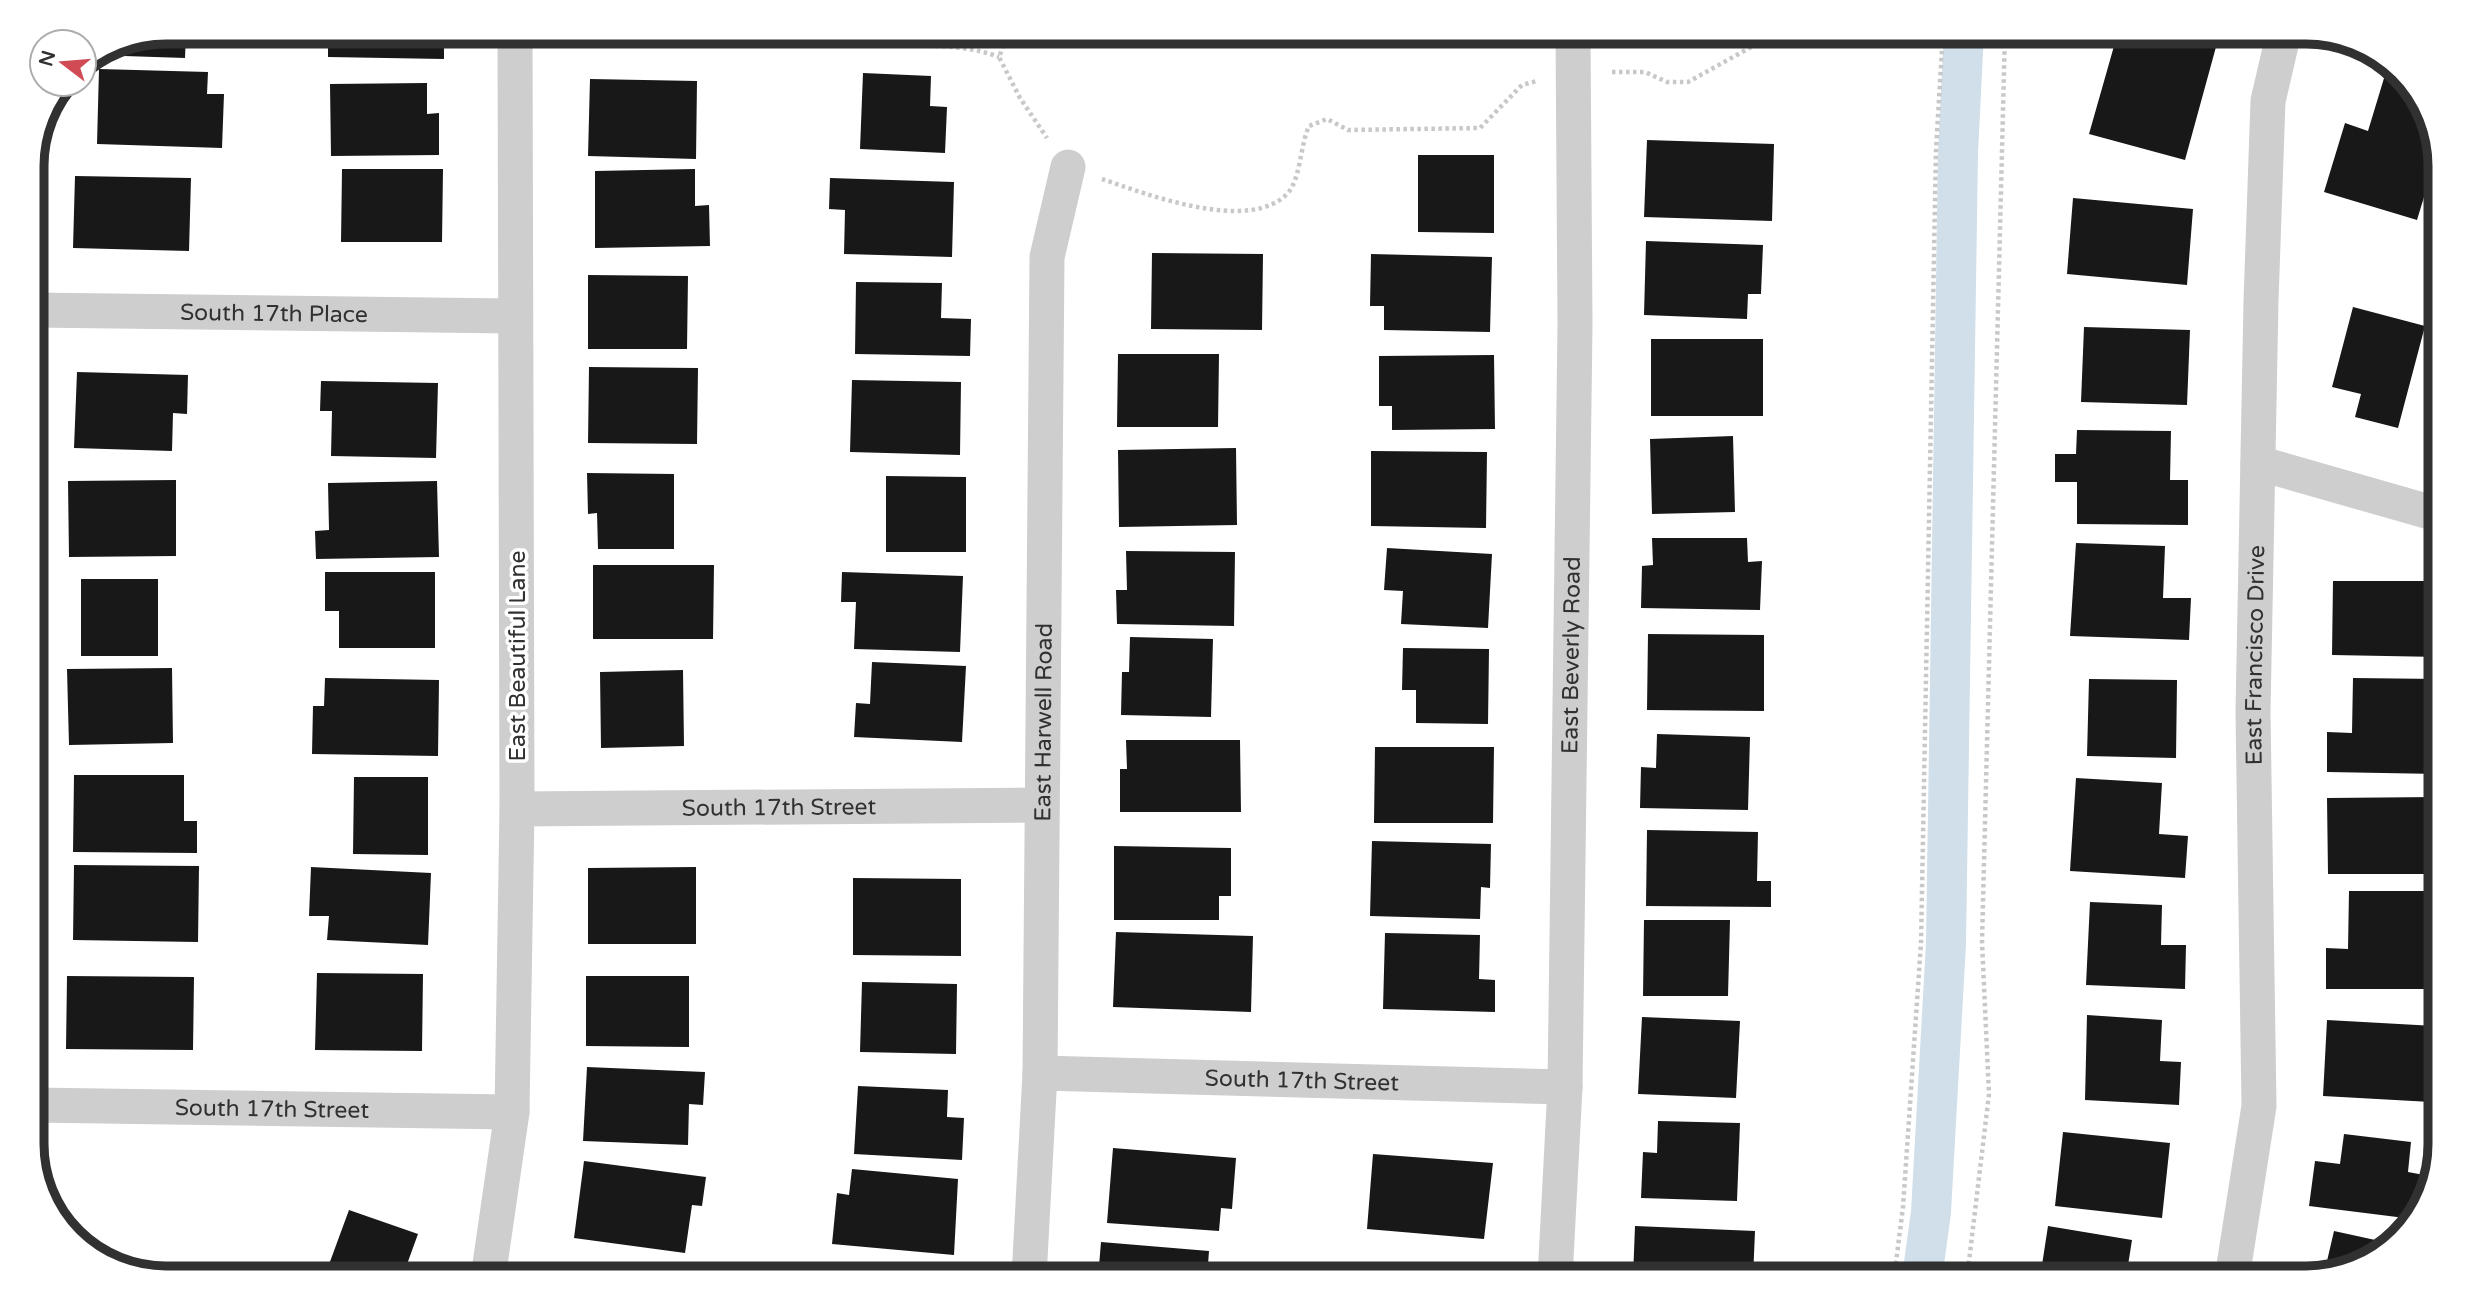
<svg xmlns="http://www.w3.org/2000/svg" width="2472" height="1310" viewBox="0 0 2472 1310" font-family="'Varela Round',sans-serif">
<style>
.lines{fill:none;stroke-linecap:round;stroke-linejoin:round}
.canal{stroke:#d0dfe9;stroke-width:40}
.building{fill:#181818}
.path{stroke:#c8c8c8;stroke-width:4.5;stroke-dasharray:3.5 3.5;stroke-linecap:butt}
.street{stroke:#cecece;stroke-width:35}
.labels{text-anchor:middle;stroke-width:7;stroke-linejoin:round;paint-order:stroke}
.street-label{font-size:23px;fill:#313131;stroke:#fff}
.rim{fill:none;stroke:#313131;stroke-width:9}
</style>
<rect width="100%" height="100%" fill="#fff"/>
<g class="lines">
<!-- canal -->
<path class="canal" d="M1922,1278L1931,1212L1946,943L1958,152L1964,32"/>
</g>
<!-- building -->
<path class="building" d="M166,32H186L185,58L94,55L115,42Z
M328,32H444V59L328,57Z
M2118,32H2165V34L2173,37L2174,32H2203L2219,36L2185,160L2089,134Z
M2388,65L2418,92L2417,96L2420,97L2438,151L2417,220L2324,192L2345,123L2368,131Z
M99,69L208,72L207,94H224L222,148L97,144Z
M863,73L931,76L930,106L947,107L945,153L860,149Z
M590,79L697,81L696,159L588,156Z
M427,83V114L439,113V155L331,156L330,84Z
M1647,140L1774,144L1772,221L1644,217Z
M1418,155H1494V233L1418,232Z
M342,169H443L442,242H341Z
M695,169V206L709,205L710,246L595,248V171Z
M75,176L191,178L189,251L73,248Z
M830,178L954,182L952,257L844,254L845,210L829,209Z
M2073,198L2193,209L2187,285L2067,274Z
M1646,241L1763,245L1761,294H1748L1747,319L1644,315Z
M1152,253L1263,254L1262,330L1151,329Z
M1371,254L1492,257L1490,332L1384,330V306H1370Z
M588,275L688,276L687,349H588Z
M856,282L942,283L941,318L971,319L970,356L855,354Z
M2353,307L2425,326L2398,428L2355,417L2361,394L2332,387Z
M2084,327L2190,330L2187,405L2081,402Z
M1651,339H1763V416H1651Z
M1118,354H1219L1218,427H1117Z
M1494,355L1495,429L1392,430V406H1379V356Z
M589,367L698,368L697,444L588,443Z
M77,372L188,375L187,414L173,413L172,451L74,448Z
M852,380L961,382L960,455L850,452Z
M2440,380V415L2430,411Z
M321,381L438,383L436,458L331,456L332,411H320Z
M2077,430L2171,431L2170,480H2188V525L2077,524V482H2055V454H2076Z
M1733,436L1735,512L1652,514L1650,439Z
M1236,448L1237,525L1119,527L1118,450Z
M1371,451L1487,452L1486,528L1371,526Z
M587,473L674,474V549H598L597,513L588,514Z
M886,476L966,477V552H886Z
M176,480V556L69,557L68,481Z
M437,481L439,557L316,559L315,531L329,530L328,483Z
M1652,538H1747L1748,562L1762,561L1760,610L1641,608L1642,566L1653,565Z
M2076,543L2165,546L2163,598H2191L2189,640L2070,636Z
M1387,548L1492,554L1488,628L1401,624L1403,591L1384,590Z
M1126,551L1235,552L1234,626L1117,624L1116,590H1127Z
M593,565H714L713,639H593Z
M325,572H435V648H339V611H325Z
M842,572L963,576L960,652L854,649L856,602H841Z
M81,579H158V656H81Z
M2333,581H2440V657L2332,655Z
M1648,634L1764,635V711L1647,710Z
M1130,637L1213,639L1211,717L1121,715L1122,672H1129Z
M1403,648L1489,649L1488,724L1416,723V690H1402Z
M872,662L966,666L962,742L854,737L856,703L870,704Z
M172,668L173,743L69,745L67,669Z
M683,670L684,746L601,748L600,672Z
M325,678L439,680L438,756L312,754L313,706H324Z
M2353,678L2440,679L2439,774L2327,772V732L2352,733Z
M2089,679L2177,680L2176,758L2087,756Z
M1657,734L1750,737L1748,810L1640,808L1641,767L1656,768Z
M1126,740H1240L1241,812H1120V769H1127Z
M1375,747H1494L1493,823H1374Z
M74,775H184V821H197V853L73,852Z
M354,777H428V855L353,854Z
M2076,778L2162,783L2159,834L2188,836L2185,878L2070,871Z
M2437,797L2436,874H2328L2327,798Z
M1647,830L1758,832L1757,881H1771V907L1646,906Z
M1372,841L1491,844L1490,888L1481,887L1480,919L1370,916Z
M1114,846L1231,848V896H1219V920H1114Z
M74,865L199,866L198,942L73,940Z
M311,867L431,873L428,945L327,940L329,916H309Z
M696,867V944H588V868Z
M853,878L961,879V956L853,955Z
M2349,891H2438L2437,989H2326V948L2348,949Z
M2090,902L2162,905L2161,945H2186L2185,989L2086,985Z
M1644,920H1730L1728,996H1643Z
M1116,932L1253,936L1251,1012L1113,1007Z
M1385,933L1480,935L1479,979L1495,980V1012L1383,1009Z
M317,973L423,974L422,1051L315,1050Z
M67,976L194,977L193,1050L66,1049Z
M586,976H689V1047L586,1046Z
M862,982L957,984L956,1054L860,1052Z
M2087,1015L2162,1020L2160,1061L2181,1062L2179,1105L2085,1100Z
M1642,1017L1740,1021L1736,1098L1638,1094Z
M2327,1020L2435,1026L2431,1102L2323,1096Z
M587,1067L705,1072L703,1105L689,1104L688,1145L583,1141Z
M858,1086L948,1090L947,1117L964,1118L962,1160L854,1154Z
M1658,1121L1740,1123L1737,1201L1641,1198L1643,1152L1657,1153Z
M2063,1132L2170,1143L2162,1218L2055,1206Z
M2344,1134L2411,1142L2408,1172L2424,1175L2419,1211L2413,1219L2309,1206L2315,1161L2340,1164Z
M1113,1148L1236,1158L1232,1209L1221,1208L1219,1231L1107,1223Z
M1373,1154L1493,1163L1484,1239L1367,1229Z
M584,1161L706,1177L702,1206L692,1205L685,1253L574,1238Z
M852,1169L958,1179L954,1255L832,1244L837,1193L849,1195Z
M349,1210L418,1234L402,1278H324Z
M1635,1226L1755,1231L1753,1278H1633Z
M2048,1226L2132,1240L2126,1278H2040Z
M2334,1231L2389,1243L2374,1260L2324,1274Z
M1101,1242L1209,1251L1207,1278H1098Z
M567,1265L610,1278H563Z
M1399,1267L1474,1275L1473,1278H1398Z
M836,1271L873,1277V1278H834Z"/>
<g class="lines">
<!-- path -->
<path class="path" d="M860,32C870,35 880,40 891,42C927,48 963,43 999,57
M1009,32L999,57L1020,98L1047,138
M1612,72H1645L1667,82H1688L1771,36L1795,32
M1102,179C1146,194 1250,234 1288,193C1301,177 1300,146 1309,126L1327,119L1348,130L1480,128L1522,85L1537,81
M1894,1278L1903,1207L1921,943L1936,150L1943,32
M1967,1278L1989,1094L1982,942L2005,32"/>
<!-- street -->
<g class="street">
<path id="s1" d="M32,310L515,316"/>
<path d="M2258,463L2440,515"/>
<path id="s2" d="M517,809L1041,805"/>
<path id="s3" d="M1040,1073L1565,1087"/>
<path id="s4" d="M32,1105L512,1112"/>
<path d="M488,1278L512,1112L517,809L515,32"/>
<path id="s5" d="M1029,1278L1040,1073L1047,257L1068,167"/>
<path id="s6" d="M1555,1278L1565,1087L1575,325L1573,32"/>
<path id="s7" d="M2232,1278L2259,1106L2253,712L2261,301L2268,101L2284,32"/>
</g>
</g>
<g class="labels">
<!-- street labels -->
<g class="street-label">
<text dy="8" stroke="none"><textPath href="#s1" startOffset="242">South 17th Place</textPath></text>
<text dy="8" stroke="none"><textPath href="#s6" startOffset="623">East Beverly Road</textPath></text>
<text dy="8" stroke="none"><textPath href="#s7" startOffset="625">East Francisco Drive</textPath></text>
<text transform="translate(517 656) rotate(-90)" y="8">East Beautiful Lane</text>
<text dy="8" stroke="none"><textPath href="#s5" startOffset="556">East Harwell Road</textPath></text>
<text dy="8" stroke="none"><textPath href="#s2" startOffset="262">South 17th Street</textPath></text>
<text dy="8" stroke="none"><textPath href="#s3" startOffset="262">South 17th Street</textPath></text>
<text dy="8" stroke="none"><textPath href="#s4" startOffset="240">South 17th Street</textPath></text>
</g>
</g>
<!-- crop -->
<path d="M0 0H2472V1310H0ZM166 44H2306A122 122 0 0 1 2428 166V1144A122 122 0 0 1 2306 1266H166A122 122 0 0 1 44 1144V166A122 122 0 0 1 166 44Z" fill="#fff" fill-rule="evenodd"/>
<path class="rim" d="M166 44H2306A122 122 0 0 1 2428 166V1144A122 122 0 0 1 2306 1266H166A122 122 0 0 1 44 1144V166A122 122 0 0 1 166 44Z"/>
<!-- north arrow -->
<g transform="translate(63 63) rotate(286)"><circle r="33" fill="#ffffff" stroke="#adadad" stroke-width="2"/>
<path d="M0-5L12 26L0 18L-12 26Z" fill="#d14b54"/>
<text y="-10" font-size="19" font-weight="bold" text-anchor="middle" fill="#313131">N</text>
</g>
</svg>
